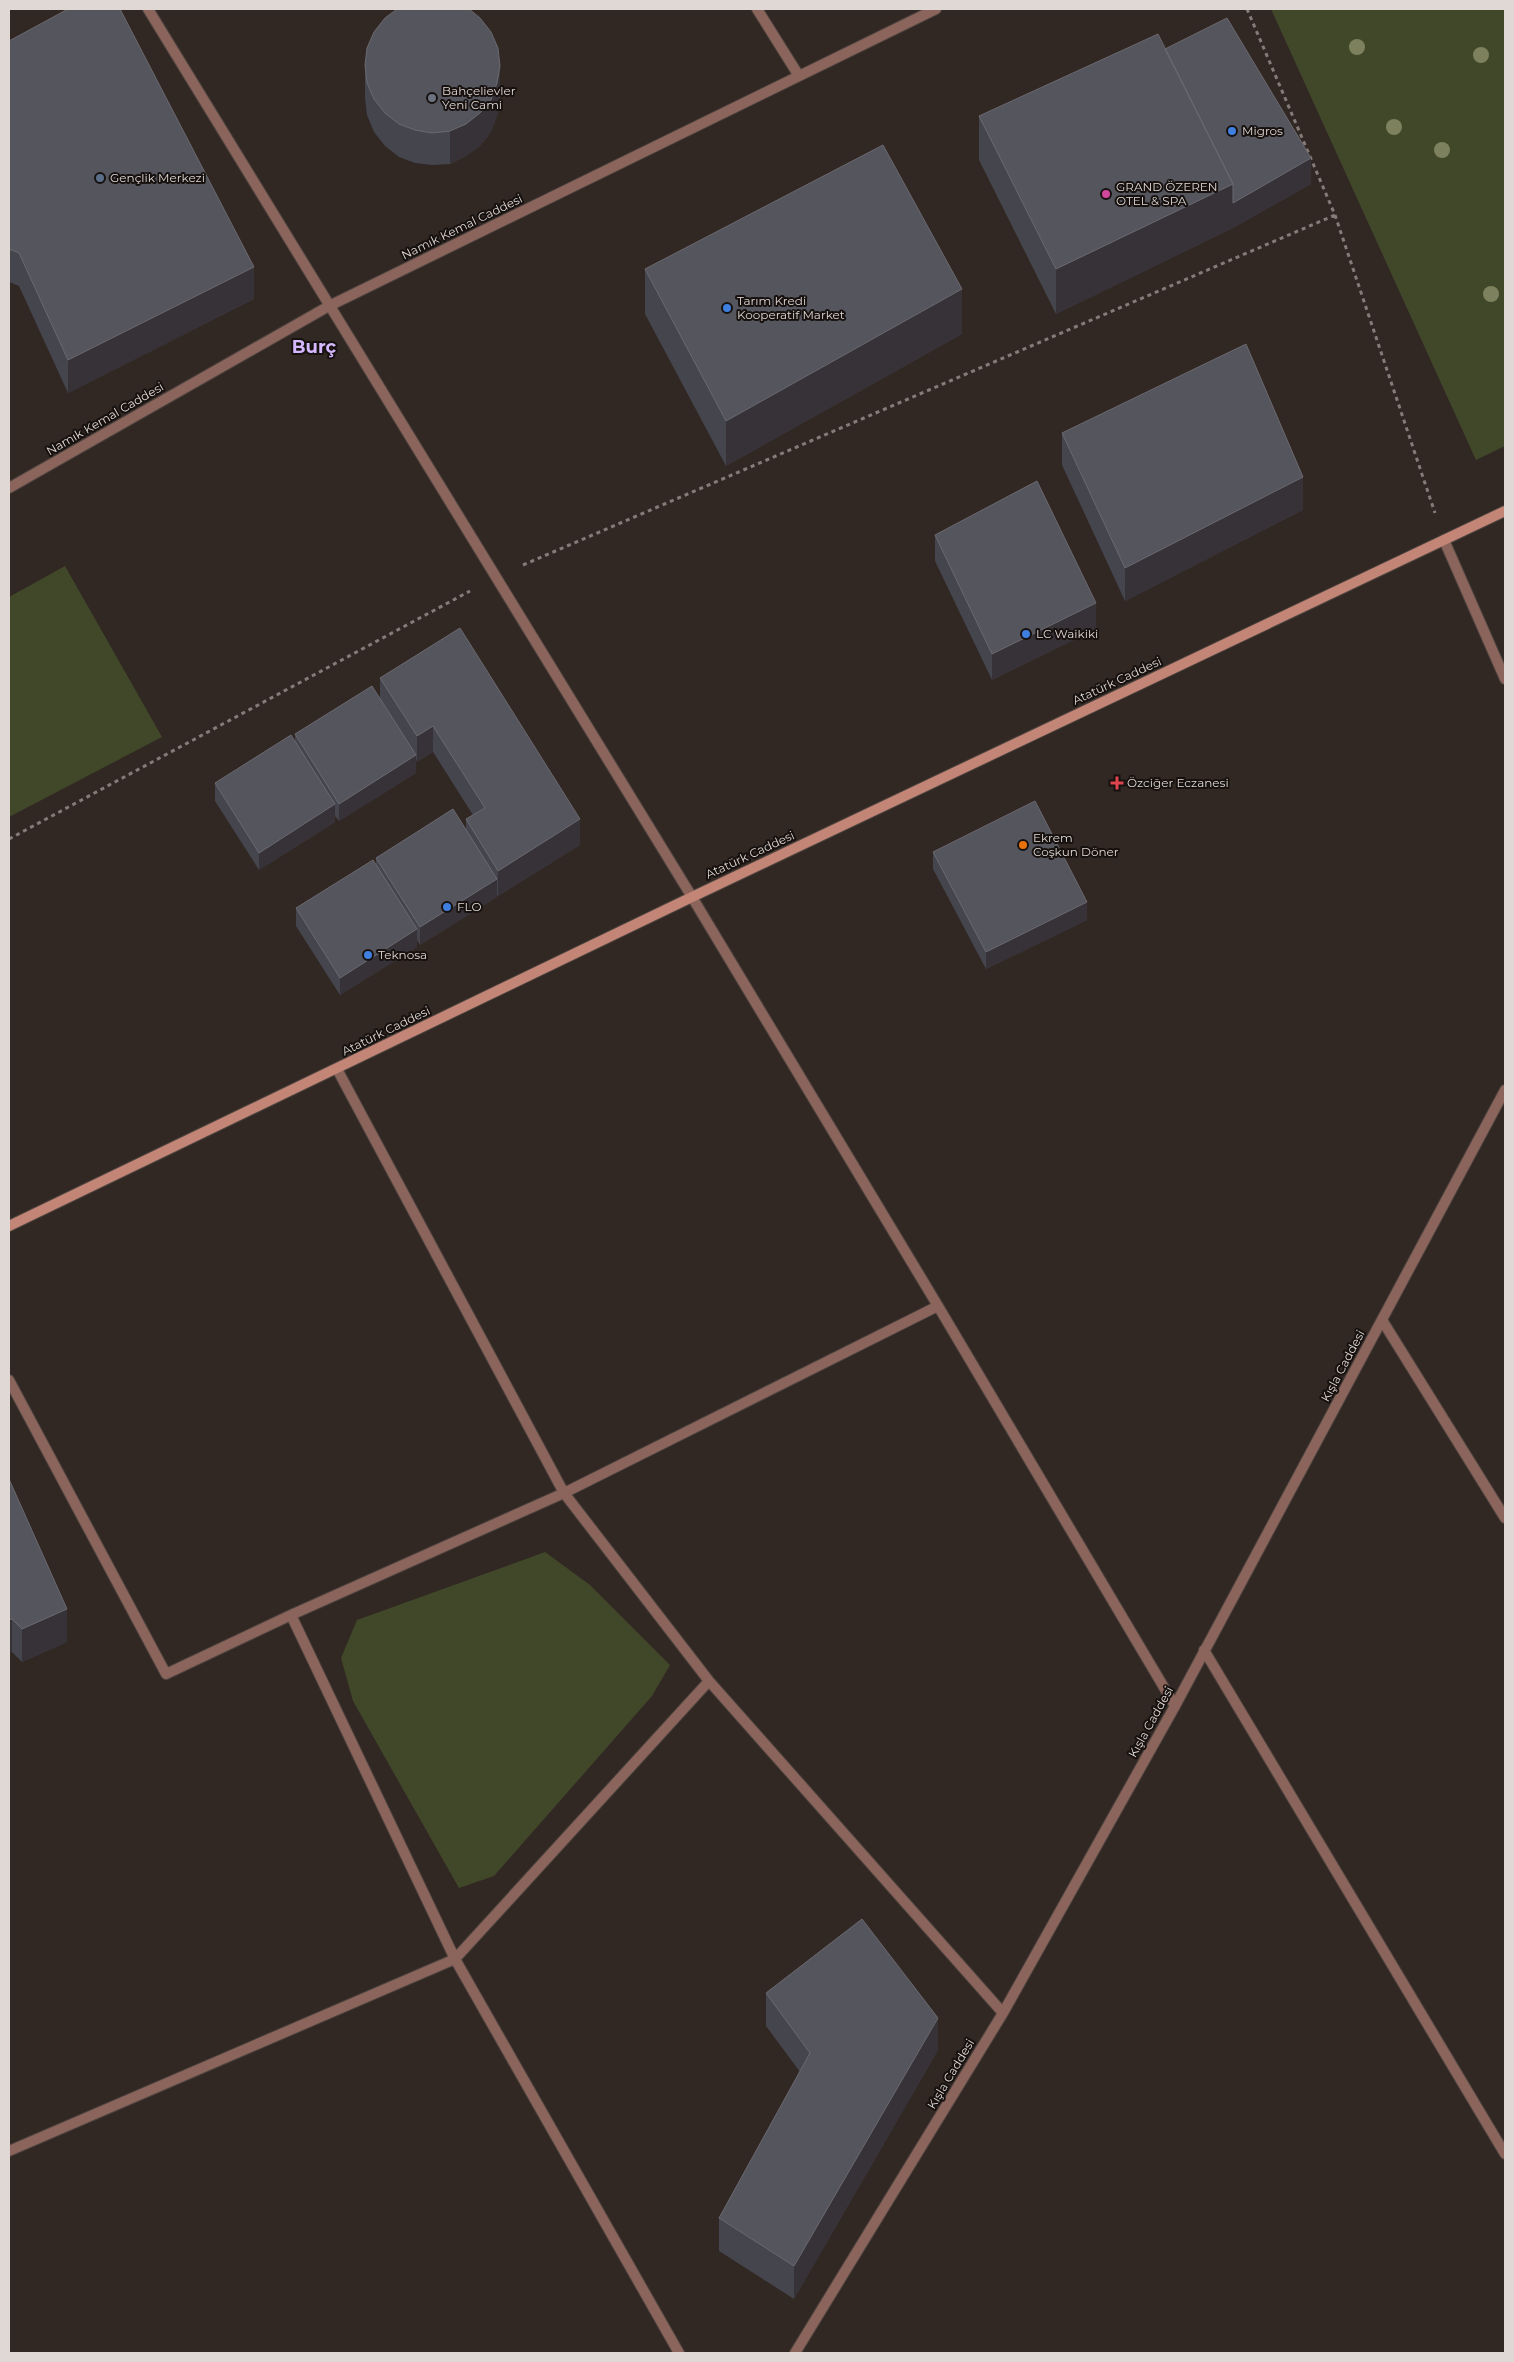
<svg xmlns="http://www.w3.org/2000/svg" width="1514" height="2362" viewBox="0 0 1514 2362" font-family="Montserrat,sans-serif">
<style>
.green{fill:#414829}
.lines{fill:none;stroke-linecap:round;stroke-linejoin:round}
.street-casing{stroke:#4d433f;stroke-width:12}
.secondary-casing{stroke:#4d433f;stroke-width:12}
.path{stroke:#857c79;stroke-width:3;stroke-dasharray:4 4;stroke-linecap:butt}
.street{stroke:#8b655b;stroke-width:10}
.secondary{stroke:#c38676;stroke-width:10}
.tree{fill:#7d815d}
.wall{fill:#45454e}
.shaded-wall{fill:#363237}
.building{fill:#55555d;stroke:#6b6970}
.worship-dot{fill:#6b7280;stroke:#16110f;stroke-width:2}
.shop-dot{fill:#3f7fe0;stroke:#16110f;stroke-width:2}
.service-dot{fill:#5c6f8a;stroke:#16110f;stroke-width:2}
.hotel-dot{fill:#d1479c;stroke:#16110f;stroke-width:2}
.health-dot{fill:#e0444e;stroke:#16110f;stroke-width:2}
.food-dot{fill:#e8710a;stroke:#16110f;stroke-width:2}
.labels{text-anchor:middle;stroke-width:4;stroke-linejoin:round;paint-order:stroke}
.poi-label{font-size:12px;fill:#dfd8d5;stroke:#16110f;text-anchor:start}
.street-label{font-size:12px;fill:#dfd8d5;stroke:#16110f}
.district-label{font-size:18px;font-weight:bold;fill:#d4b7fc;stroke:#16110f}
</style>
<rect width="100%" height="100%" fill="#312723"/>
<!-- green -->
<path class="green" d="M1271,9H1505V446L1476,460Z
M65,566L162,737L9,817V597Z
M545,1552L590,1585L670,1665L652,1696L494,1876L459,1888L353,1701L341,1658L357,1620Z"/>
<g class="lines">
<defs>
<path id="street" d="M148,9L692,897L938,1306L1175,1706
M757,9L799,76
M9,488L329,306L936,9
M1444,540L1505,679
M337,1069L564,1493L709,1681L1003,2013
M1382,1320L1505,1518
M9,1380L166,1674L291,1615L564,1493L938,1306
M291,1615L455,1959L679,2353
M1204,1650L1505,2154
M9,2151L455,1959L709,1681
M795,2353L1003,2013L1175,1706L1505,1090"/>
<path id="secondary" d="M9,1226L692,897L1505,511"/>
</defs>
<!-- street casing -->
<use href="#street" class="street-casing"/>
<!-- secondary casing -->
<use href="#secondary" class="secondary-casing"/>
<!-- path -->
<path class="path" d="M1247,9L1335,215L1435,513
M523,565L1335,215
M9,839L470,591"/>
<!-- street -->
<use href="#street" class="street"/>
<!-- secondary -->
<use href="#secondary" class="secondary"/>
</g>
<!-- trees -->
<g class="tree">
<circle cx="1357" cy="47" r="8"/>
<circle cx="1481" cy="55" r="8"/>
<circle cx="1394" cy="127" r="8"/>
<circle cx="1442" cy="150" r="8"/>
<circle cx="1491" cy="294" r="8"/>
</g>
<!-- wall -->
<path class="wall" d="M9,41L254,299L68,393L19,286L9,282Z
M365,65L500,98L497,116L491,132L480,146L466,156L450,164L432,165L415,163L399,157L385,146L374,132L367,115L365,98Z
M979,116L1311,184L1233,228L1056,314L979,160Z
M645,269L962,334L726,466L645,314Z
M1062,433L1303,510L1125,601L1062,465Z
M935,535L1096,629L992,680L935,561Z
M380,678L580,845L498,896L497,895V897L420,945L417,940V947L340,995L296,926V908L376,864V858L466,830V819L473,815L433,752L417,762L416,759V773L339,821L335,816V822L259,870L215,801V783L295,740V734L380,700Z
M933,852L1087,920L986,969L933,869Z
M9,1479L67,1642L22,1662L12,1652L9,1653Z
M766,1993L938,2050L794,2299L719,2251V2218L800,2072L766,2026Z"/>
<!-- shaded-wall -->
<path class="shaded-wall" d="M500,66V98L497,116L491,132L480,146L466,156L450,164V131Z
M1311,158V184L1233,228L1056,314V269L1233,184Z
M254,267V299L68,393V360Z
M962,289V334L726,466V421Z
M1303,477V510L1125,601V568Z
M1096,603V629L992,680V654Z
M433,726V752L417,762V736Z
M416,755V773L339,821V804Z
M335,804V822L259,870V853Z
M580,819V845L498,896V871Z
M497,879V897L420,945V927Z
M1087,902V920L986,969V952Z
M417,929V947L340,995V978Z
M67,1609V1642L22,1662V1629Z
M12,1619V1652L9,1653V1620Z
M938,2018V2050L794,2299V2266Z"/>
<!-- building -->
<path class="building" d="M68,9H120L254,267L68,360L19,253L9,249V41Z
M397,9H469L480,18L491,32L498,48L500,66L497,83L491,100L480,113L466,124L450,131L432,133L415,130L399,124L385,113L374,99L367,83L365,65L367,48L374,32L385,18Z
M1227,18L1311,158L1233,203V184L1165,49Z
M1158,34L1233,184L1056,269L979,116Z
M883,145L962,289L726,421L645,269Z
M1246,344L1303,477L1125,568L1062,433Z
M1037,481L1096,603L992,654L935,535Z
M460,628L580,819L498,871L466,819L485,808L433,726L417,736L380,678Z
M372,686L416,755L339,804L295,734Z
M291,735L335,804L259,853L215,783Z
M1035,801L1087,902L986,952L933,852Z
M453,809L497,879L420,927L376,858Z
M373,860L417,929L340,978L296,908Z
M9,1479L67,1609L22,1629L12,1619L9,1620Z
M862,1919L938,2018L794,2266L719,2218L810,2053L766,1993Z"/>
<!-- markers -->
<circle class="worship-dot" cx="432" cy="98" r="5"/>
<g class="shop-dot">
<circle cx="1232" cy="131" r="5"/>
<circle cx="727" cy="308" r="5"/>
<circle cx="1026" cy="634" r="5"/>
<circle cx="447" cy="907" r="5"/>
<circle cx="368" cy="955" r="5"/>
</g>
<circle class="service-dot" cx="100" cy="178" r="5"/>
<circle class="hotel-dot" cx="1106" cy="194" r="5"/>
<path class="health-dot" d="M1114.5 775.5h5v5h5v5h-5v5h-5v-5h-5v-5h5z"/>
<circle class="food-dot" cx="1023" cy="845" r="5"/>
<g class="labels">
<!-- poi labels -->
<g class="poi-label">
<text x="442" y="95">Bahçelievler<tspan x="442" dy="14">Yeni Cami</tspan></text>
<text x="1242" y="135">Migros</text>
<text x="110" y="182">Gençlik Merkezi</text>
<text x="1116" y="191">GRAND ÖZEREN<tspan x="1116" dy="14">OTEL &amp; SPA</tspan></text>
<text x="737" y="305">Tarım Kredi<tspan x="737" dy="14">Kooperatif Market</tspan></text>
<text x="1036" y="638">LC Waikiki</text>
<text x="1127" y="787">Özciğer Eczanesi</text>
<text x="1033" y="842">Ekrem<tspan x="1033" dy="14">Coşkun Döner</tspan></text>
<text x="457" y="911">FLO</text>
<text x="378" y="959">Teknosa</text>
</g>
<!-- street labels -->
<g class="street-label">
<text transform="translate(462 227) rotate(-26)" y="4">Namık Kemal Caddesi</text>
<text transform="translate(105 419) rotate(-30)" y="4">Namık Kemal Caddesi</text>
<text transform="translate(1117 681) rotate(-25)" y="4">Atatürk Caddesi</text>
<text transform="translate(750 855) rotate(-25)" y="4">Atatürk Caddesi</text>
<text transform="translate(386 1031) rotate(-26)" y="4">Atatürk Caddesi</text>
<text transform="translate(1343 1366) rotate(-62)" y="4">Kışla Caddesi</text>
<text transform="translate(1151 1722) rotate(-61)" y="4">Kışla Caddesi</text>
<text transform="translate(951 2074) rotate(-59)" y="4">Kışla Caddesi</text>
</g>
<!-- district labels -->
<g class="district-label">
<text x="314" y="353">Burç</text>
</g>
</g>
<!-- border -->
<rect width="1514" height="2362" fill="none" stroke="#dfd8d5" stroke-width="20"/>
</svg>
